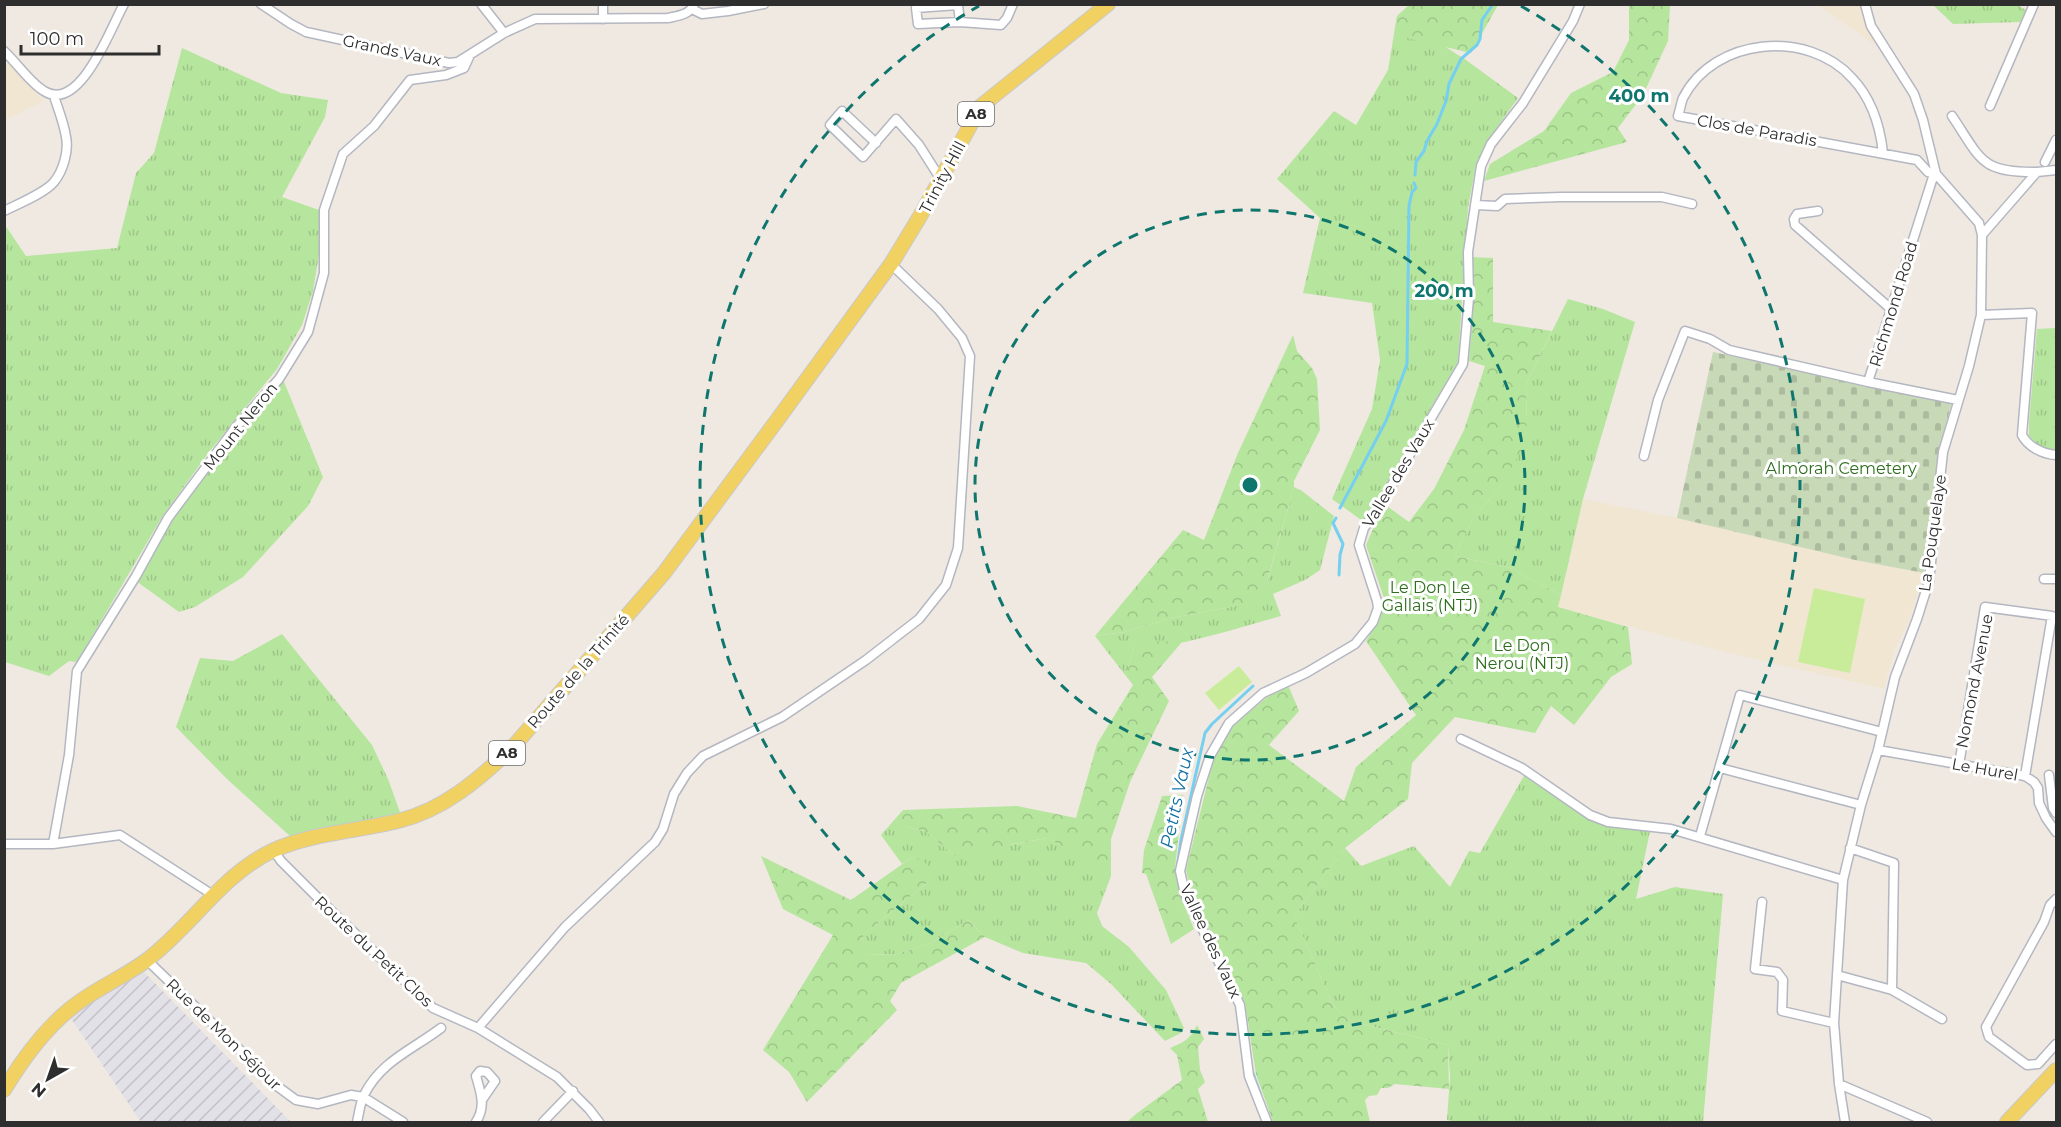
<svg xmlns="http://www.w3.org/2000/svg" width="2061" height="1127" viewBox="0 0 2061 1127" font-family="Montserrat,sans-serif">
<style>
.industrial{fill:url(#industrial-furrows)}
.education{fill:#f0e6d1}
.grass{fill:url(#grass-tufts)}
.forest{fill:url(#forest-crowns)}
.cemetery{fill:url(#cemetery-stones)}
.pitch{fill:#c9ec9a}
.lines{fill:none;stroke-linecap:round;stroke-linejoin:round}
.stream{stroke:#75cff0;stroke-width:3}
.street-casing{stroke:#b4b7c1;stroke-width:11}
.primary-casing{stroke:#c9c9c9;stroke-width:16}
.street{stroke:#fff;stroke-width:8}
.primary{stroke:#f2d163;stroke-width:14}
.ring{fill:none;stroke:#0f766e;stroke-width:3;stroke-dasharray:10 8}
.labels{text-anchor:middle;stroke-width:6;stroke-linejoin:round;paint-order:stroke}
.shield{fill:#fff;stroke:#6d6d6d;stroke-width:1.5}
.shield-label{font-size:15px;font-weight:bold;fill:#2e2e2e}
.street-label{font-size:16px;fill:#2e2e2e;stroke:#fff}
.park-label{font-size:16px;fill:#2c6e1b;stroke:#fff}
.water-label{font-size:18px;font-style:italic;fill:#0d6fa3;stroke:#fff}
.centre{fill:#0f766e;stroke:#fff;stroke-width:3}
.ring-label{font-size:18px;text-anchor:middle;font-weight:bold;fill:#0f766e;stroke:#fff;stroke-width:6;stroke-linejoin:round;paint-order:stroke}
</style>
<defs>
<pattern id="industrial-furrows" width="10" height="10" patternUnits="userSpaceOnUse" patternTransform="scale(1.5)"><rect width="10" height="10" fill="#e3e1e8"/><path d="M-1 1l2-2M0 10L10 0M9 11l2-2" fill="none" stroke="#c3c1c7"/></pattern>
<pattern id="grass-tufts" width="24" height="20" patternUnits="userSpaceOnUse" patternTransform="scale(1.5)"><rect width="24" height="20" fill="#b6e59e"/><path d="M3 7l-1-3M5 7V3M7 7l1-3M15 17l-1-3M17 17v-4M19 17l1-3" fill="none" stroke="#9dc588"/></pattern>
<pattern id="forest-crowns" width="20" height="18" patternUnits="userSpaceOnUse" patternTransform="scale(1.5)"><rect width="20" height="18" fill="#b6e59e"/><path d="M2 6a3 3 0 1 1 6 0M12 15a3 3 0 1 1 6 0" fill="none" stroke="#9dc588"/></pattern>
<pattern id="cemetery-stones" width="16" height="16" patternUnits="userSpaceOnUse" patternTransform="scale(1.5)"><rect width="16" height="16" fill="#c8d9b8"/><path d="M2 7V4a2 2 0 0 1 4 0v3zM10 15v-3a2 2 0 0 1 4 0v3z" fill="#acbb9e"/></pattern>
</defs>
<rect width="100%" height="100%" fill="#efe9e1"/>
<!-- industrial -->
<path class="industrial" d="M141,969L291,1122H141L70,1017Z"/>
<!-- education -->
<path class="education" d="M1817,5H1861L1866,23L1880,48Z
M5,58L44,101L5,120Z
M1583,499L1677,518L1855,560L1924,573L1909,621L1895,649L1885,684V689L1725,652L1557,607Z"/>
<!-- grass -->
<path class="grass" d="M1933,5H2017L2026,10L2020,22L1953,24Z
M1397,16L1466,60L1518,98L1486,143L1475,169L1468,208L1458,362L1364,522L1332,499L1372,409L1380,360L1372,303L1303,293L1320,218L1277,179L1334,111L1356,125L1388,70Z
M182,48L281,93L328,100L325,117L282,197L319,210V254L313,291L302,325L277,369L209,452L162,517L77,662L69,661L49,676L5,662V225L26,256L117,248L136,173L154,153Z
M1568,299L1603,309L1635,322L1583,499L1561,595L1508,567L1455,556L1472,520L1501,486L1527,423L1526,384Z
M2056,328V452C2044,450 2037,444 2029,436V422L2037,329Z
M282,377L323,477L308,506L243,577L195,607L179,612L136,581L169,518L226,444Z
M1294,487L1302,491L1334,516L1320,570L1305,580L1273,594L1281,616C1249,625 1217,635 1185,642C1167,645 1150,638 1134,647L1126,676L1095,636L1124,632L1171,618L1236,606L1267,582Z
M282,634L372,745L388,779L401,815L291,837L228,780L176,727L200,658L233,661Z
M1525,774L1607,826L1650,831L1636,899L1675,887L1723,894L1703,1122H1459L1447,1120L1450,1077L1448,1045L1350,1021L1333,1005L1294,916L1345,848L1361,866L1414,846L1450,887L1469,851L1480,853Z
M903,810L901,821L907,827L925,831L954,855L1047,838L1111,869V876L1097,913L1102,926L1129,947L1166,990L1184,1028L1181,1033L1165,1041L1111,984L1086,963L1023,953L985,937L968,920L933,942L897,954L864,955L863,935L928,882L914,856L902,864L881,835Z"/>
<!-- forest -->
<path class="forest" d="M1410,4H1498V5L1471,53L1394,35L1397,16Z
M1629,5H1670L1668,41L1643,95L1618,128L1627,142L1484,181L1490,164L1544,131L1571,93L1613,72L1629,40Z
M1470,257L1493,258V322L1552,331L1526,384L1527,423L1521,451L1501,486L1472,520L1455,556L1508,567L1561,595L1558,607L1628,627L1632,664L1611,677L1574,725L1551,706L1535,733L1455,717L1412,763L1408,799L1345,848L1294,916L1333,1005L1350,1021L1448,1045L1449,1089L1395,1084L1388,1088H1381L1377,1095L1369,1096L1365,1100L1370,1122H1273L1256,1074L1245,1003L1191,892L1186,870L1213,761L1233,726L1266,698L1288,685L1299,711L1269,745L1344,801L1356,767L1416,715L1366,641L1380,619L1384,598L1366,545L1384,504L1409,522L1434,489L1464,430L1485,366L1469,361L1472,321Z
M1293,335L1297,351L1312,368L1317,379L1320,430L1294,481V487L1267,581L1273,594L1236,606L1171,618L1124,632L1095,636L1183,530L1204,540L1238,453Z
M1144,641L1182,642L1152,677L1169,701L1130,782L1111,839V869L1094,862L1047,838L1013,844L964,858L954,855L925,831L907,827L900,821L903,810L1017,806L1076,818L1097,744L1133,685L1126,676L1134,647Z
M1183,795L1175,868L1180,895L1194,929L1171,944L1146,874L1142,873L1144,850L1162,796Z
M761,856L851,900L914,856L928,865V882L863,935L865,955L897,954L933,942L968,920L985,937L901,983L890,1001L897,1010L807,1102L789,1072L763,1050L833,935L783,909Z
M1197,1025L1204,1039L1198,1047L1200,1070L1205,1082L1198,1089L1208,1122H1127L1136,1114L1182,1080L1177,1055L1170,1048C1185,1042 1190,1039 1197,1025Z"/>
<!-- cemetery -->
<path class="cemetery" d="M1713,352L1950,402L1951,405L1938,454L1924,573L1855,560L1677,518Z"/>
<!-- pitch -->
<path class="pitch" d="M1814,588L1865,599L1850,673L1798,662Z
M1239,666L1252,682L1219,710L1205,693Z"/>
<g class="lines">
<!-- stream -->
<path class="stream" d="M1415,175L1416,162L1424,151L1427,141L1437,124L1446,101L1449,84L1461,59L1477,45L1480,39L1482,20L1493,4
M1340,508L1386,421L1407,364L1409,206L1412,192L1416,188L1414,183
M1336,518L1333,523L1343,544L1340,555L1339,575
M1177,869L1181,840L1205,733L1212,724L1253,686
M1251,1068L1260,1093"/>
<defs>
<path id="street" d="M261,4L291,24L306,32L449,63L458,62L504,33L535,19L668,18C677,16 690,15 694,4
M483,4L482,5L504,33
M692,9L702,14L728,11L764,4
M603,19V4
M960,22L958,5L916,8L918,24L960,22L1001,25L1007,18L1013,4
M4,51C17,63 30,83 44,91C80,114 111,27 124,4
M1990,106L2034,4
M1952,116C1981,159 1980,173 2037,172
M876,143L842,111L830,125L863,157L896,119L919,145L940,178
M1883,153C1880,125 1872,99 1852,78C1808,29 1714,37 1683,98C1681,103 1680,110 1678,116L1917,160L1928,172L1936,174L1933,177L1868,382L1958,400
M2045,162L2056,140
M1475,205L1497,206L1505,199L1561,197H1662L1692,204
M4,211C18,204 45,193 54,182C63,171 69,151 66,137C64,123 58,109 54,96
M1818,211L1797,214L1794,219L1795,225L1891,309
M1982,235L2037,172L2056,170
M1981,315L2032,313L2022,435C2028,447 2043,454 2056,455
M1644,456L1658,400L1685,331L1710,339L1729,350L1868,382
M2044,579H2056
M1461,739L1522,768L1590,815L1608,822L1671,829L1843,880
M1878,750L2025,776L2034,782L2038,788L2039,803L2046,818L2056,832
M1959,765L1985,607L2052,616L2025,776
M1720,768L1861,805
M2049,775L2053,808L2056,813
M1700,836L1740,695L1882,732
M4,844H53L120,835L213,895
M53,844L69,755L77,671L136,576L168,518L236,427L279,379L308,332L324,273V210L343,154L374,126L410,80L446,75L464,68L470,55
M1850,848L1894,863L1892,990
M274,851L281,861L322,902L433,1008L478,1028L557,1077L589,1109L599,1122
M2056,899L2050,905L2044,922L1986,1027L1989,1037L2027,1065L2038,1064L2056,1044
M1762,902L1755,969L1777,972L1783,980L1782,1011L1834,1023
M147,960L277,1086L296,1100L318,1104L351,1095L363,1097L403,1122
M1837,975L1892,990L1942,1019
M478,1028L565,927L655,842L663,829L674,794L687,773L703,756L782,717L866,660L919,619L946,585L958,548L970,356L962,338L938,309L891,264
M1839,1084L1927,1122
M357,1122C359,1114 360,1103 364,1095C381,1061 412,1050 441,1028
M476,1122C486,1107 481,1093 476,1076L480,1071L487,1072L495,1081L482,1100
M543,1122L573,1091
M1267,1122L1249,1076L1240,1005L1185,894L1180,871L1197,796L1210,756L1229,723L1263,693L1306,673L1355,644L1373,622L1378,608L1377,601L1359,545L1364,528L1380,505L1463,364L1469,298L1468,252L1481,166L1491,144L1523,103L1573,21L1580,4
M1845,1122L1839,1084L1834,1023L1843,880L1861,805L1878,750L1895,677L1917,619L1929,581L1943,452L1969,366L1981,315L1982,235L1979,223L1936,174L1923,120L1914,94L1871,26L1865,4"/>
<path id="primary" d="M4,1090C22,1060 43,1031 70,1009C94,989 123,978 147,960C192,926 222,874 274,850C313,833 357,831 398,821C444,810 479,779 512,748L664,573L778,419L891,264L919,218L981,106L1108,4
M2007,1122L2056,1070"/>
</defs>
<!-- street casing -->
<use href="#street" class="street-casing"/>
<!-- primary casing -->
<use href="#primary" class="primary-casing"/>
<!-- street -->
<use href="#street" class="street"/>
<!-- primary -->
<use href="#primary" class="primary"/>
</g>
<!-- distance rings -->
<g class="ring">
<circle cx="1250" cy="485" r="275"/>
<path d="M1521 6A550 550 0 1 1 979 6"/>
</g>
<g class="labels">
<!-- shield labels -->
<g class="shield">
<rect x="958" y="102" width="36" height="24" rx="4.5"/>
<rect x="489" y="741" width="36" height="24" rx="4.5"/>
</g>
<g class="shield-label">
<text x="976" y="119">A8</text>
<text x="507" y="758">A8</text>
</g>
<!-- street labels -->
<g class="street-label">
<text transform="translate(392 50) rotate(12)" y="6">Grands Vaux</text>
<text transform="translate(1757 130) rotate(10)" y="6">Clos de Paradis</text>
<text transform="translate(942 177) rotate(-62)" y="6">Trinity Hill</text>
<text transform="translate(1893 304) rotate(-73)" y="6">Richmond Road</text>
<text transform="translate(240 426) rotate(-51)" y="6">Mount Neron</text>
<text transform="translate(1398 473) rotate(-59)" y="6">Vallee des Vaux</text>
<text transform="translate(1932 533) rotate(-82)" y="6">La Pouquelaye</text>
<text transform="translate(578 671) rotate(-49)" y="6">Route de la Trinité</text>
<text transform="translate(1974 681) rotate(-79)" y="6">Nomond Avenue</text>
<text transform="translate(1985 769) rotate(10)" y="6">Le Hurel</text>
<text transform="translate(1211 941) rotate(65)" y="6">Vallee des Vaux</text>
<text transform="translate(374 951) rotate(43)" y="6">Route du Petit Clos</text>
<text transform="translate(224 1034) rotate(44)" y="6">Rue de Mon Séjour</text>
</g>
<!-- park labels -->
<g class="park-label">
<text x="1841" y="474">Almorah Cemetery</text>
<text x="1430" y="593">Le Don Le<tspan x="1430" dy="18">Gallais (NTJ)</tspan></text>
<text x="1522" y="651">Le Don<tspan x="1522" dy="18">Nerou (NTJ)</tspan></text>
</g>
<!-- water labels -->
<g class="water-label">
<text transform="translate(1177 798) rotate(-78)" y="6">Petits Vaux</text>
</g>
</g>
<circle cx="1250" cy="485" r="9" class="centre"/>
<g class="ring-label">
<text x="1639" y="102">400 m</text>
<text x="1444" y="297">200 m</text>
</g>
<!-- border -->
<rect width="2061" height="1127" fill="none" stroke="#2e2e2e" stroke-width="12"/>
<!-- north arrow -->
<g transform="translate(48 1079) rotate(220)" stroke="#ffffff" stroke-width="4.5" paint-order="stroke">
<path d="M0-4.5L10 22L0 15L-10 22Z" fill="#2e2e2e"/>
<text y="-9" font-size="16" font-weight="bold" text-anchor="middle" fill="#2e2e2e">N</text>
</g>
<!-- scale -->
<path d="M21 45v9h138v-9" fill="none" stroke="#2e2e2e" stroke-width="3"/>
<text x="30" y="45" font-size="18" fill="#2e2e2e" stroke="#ffffff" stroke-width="4.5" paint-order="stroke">100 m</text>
</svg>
